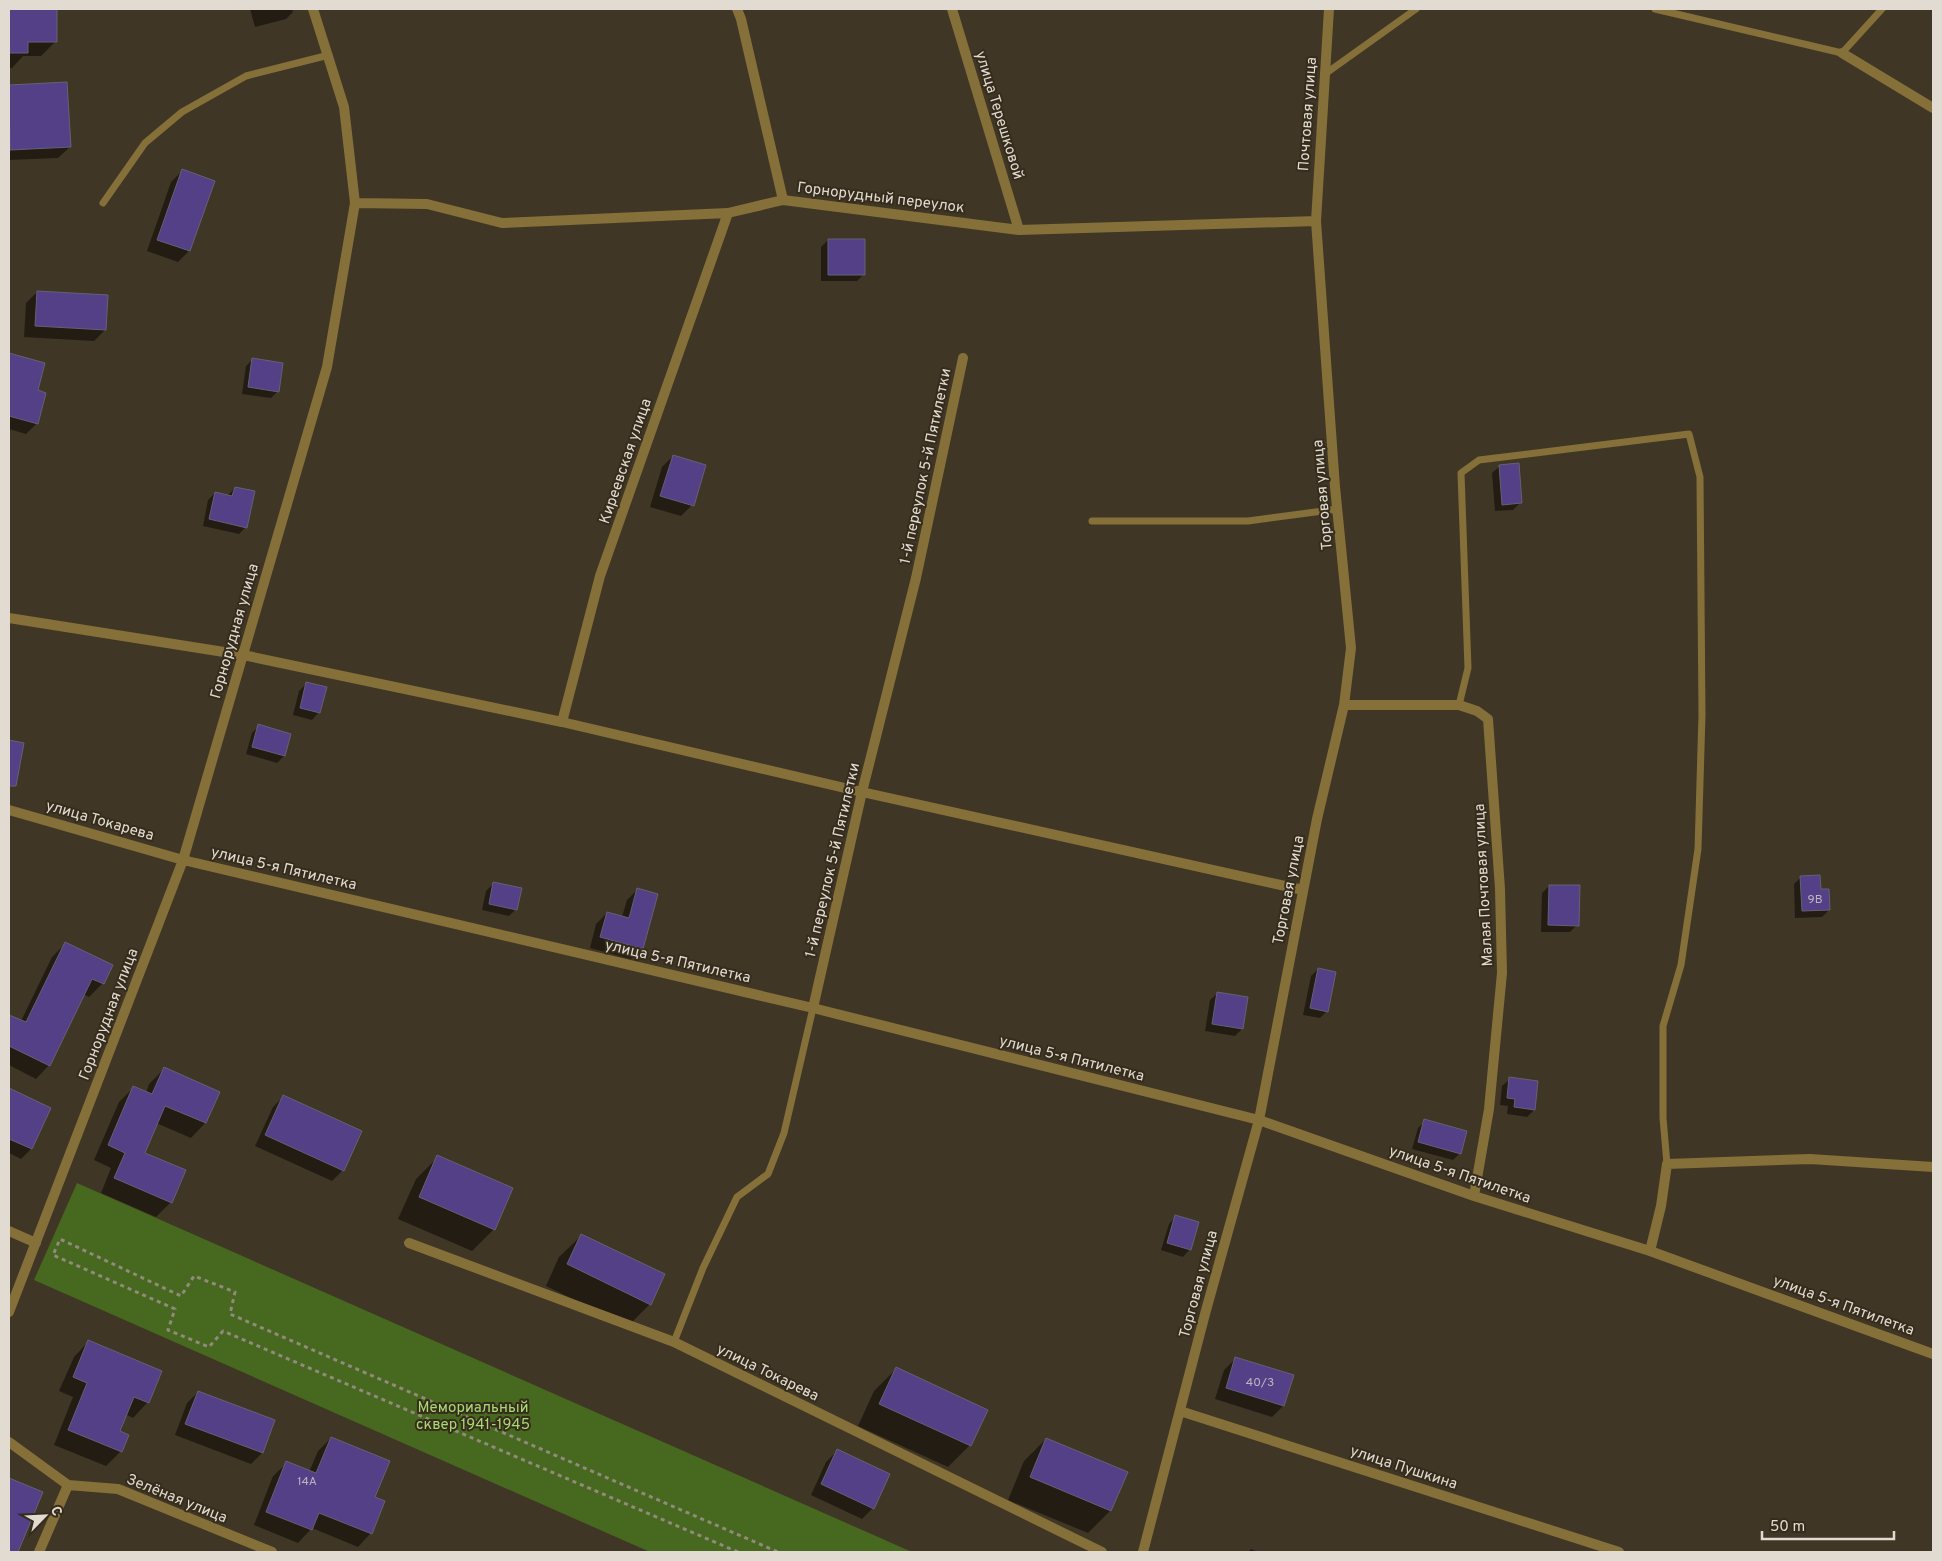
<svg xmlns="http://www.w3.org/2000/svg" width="1942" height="1561" viewBox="0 0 1942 1561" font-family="Overpass,sans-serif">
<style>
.green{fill:#47681f}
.shadow{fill:#0007}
.building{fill:#534087;stroke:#646174}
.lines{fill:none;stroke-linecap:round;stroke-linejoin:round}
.path{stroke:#928a7c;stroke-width:3;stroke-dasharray:4 4;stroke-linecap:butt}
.lane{stroke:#857039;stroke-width:7}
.street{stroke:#857039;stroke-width:10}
.labels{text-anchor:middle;stroke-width:4;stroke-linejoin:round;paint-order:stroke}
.number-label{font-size:12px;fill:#beb4be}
.street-label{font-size:15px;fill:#e1dbd1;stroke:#362c1c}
.park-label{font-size:15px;fill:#a8da73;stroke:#362c1c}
</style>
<rect width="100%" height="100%" fill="#403625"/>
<!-- green -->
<path class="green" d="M77,1183L912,1552H650L34,1280Z"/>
<!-- shadow -->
<path class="shadow" d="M250,9H292L293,12L286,19L255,27Z
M9,10H56V41L41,56H23L12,68H9Z
M66,84L70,147L58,158L9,160V86Z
M182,171L213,182L189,251L178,262L147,251L171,182Z
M828,240L864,274L857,281H821V247Z
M37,292L105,330L94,341L24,337L26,303Z
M9,354L44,364L36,391L37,423L26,434L9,429Z
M253,359L278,391L271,398L242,394L246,366Z
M673,456L692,505L681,516L650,507L662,467Z
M1500,466L1520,503L1513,510L1495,511L1492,473Z
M235,488L246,527L239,534L203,526L208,500L215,493L227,496Z
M306,684L319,712L312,720L293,715L299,691Z
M259,726L284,756L277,763L246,754L252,733Z
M1801,877L1820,890L1829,910L1822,917L1795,918L1794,884Z
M494,883L516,909L509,916L482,910L486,891Z
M1549,886L1577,925L1570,932H1541L1542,893Z
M638,889L642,948L631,959L590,948L596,924L607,913L622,917L627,900Z
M65,944L111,966L103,983L89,997L83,994L49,1065L36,1079L9,1065V1018L21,1021L52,957Z
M1318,969L1327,1011L1320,1018L1303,1015L1311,976Z
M1218,993L1242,1029L1235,1036L1205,1031L1210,1000Z
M164,1069L205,1123L191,1138L156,1123L143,1153L171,1202L156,1217L101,1193L111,1168L94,1160L119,1102L134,1087L146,1093L149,1084Z
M1510,1079L1534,1110L1527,1117L1507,1114L1508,1106L1500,1105L1502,1086Z
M9,1090L49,1108L31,1149L21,1159L9,1153Z
M284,1096L343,1170L332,1181L255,1146L273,1107Z
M1425,1121L1460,1153L1453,1160L1412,1149L1418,1128Z
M438,1157L494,1229L472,1251L398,1219L416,1179Z
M1176,1216L1190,1249L1183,1257L1161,1250L1169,1224Z
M582,1235L650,1304L628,1326L546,1286L559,1257Z
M88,1342L160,1372L147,1403L133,1418L125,1414L118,1432L121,1451L106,1466L54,1445L73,1397L59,1391L74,1357Z
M1235,1359L1283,1406L1272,1417L1215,1399L1224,1370Z
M896,1369L970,1445L948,1467L858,1426L874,1391Z
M198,1392L274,1421L262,1453L251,1464L175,1435L187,1403Z
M331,1438L373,1497L371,1533L358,1547L312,1528L298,1543L254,1525L273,1476L287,1463L309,1472L318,1451Z
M1046,1439L1126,1472L1110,1511L1088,1533L1008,1500L1024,1461Z
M837,1451L873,1508L862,1519L811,1495L826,1462Z
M9,1480L41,1493L17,1552H9Z
M1251,1549L1258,1552H1248Z"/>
<!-- building -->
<path class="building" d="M9,9H57V42H28V53H9Z
M67,82L71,147L10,150L9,85Z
M182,169L215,181L190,251L157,240Z
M828,239H865V275H828Z
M37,291L108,295L106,330L35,326Z
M9,353L45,363L38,390L46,393L38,424L9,416Z
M252,358L283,363L279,392L248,387Z
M673,455L706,465L694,506L660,496Z
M1519,463L1522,503L1502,505L1499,465Z
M235,487L255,491L247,528L209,519L215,492L232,496Z
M306,682L327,687L320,713L300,708Z
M258,724L291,734L285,756L252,747Z
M9,740L24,743L16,786H9Z
M1820,875L1821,889H1829L1830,910L1802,911L1800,876Z
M493,882L522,888L517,910L489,904Z
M1549,885H1580L1579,926L1548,925Z
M637,888L658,894L643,949L600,937L607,912L629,918Z
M65,942L113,965L104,984L92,979L50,1066L9,1046V1015L26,1022Z
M1318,968L1336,972L1328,1012L1310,1008Z
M1217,992L1248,997L1243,1029L1212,1024Z
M164,1067L220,1092L206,1123L165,1106L145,1153L186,1170L172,1203L114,1178L125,1153L108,1145L133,1086L152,1094Z
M1509,1077L1538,1081L1535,1110L1514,1107L1515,1099L1507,1098Z
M9,1088L51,1108L32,1149L9,1139Z
M283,1095L362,1131L344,1171L265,1135Z
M1424,1119L1467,1131L1461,1154L1418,1142Z
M437,1155L513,1188L495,1230L419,1197Z
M1175,1215L1199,1222L1191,1250L1167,1243Z
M581,1234L665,1274L651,1305L567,1264Z
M88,1340L162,1371L149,1403L134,1397L120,1431L129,1435L122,1452L68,1430L87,1383L73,1377Z
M1235,1357L1294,1375L1284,1406L1226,1388Z
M896,1367L988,1410L971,1446L879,1404Z
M198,1391L275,1420L263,1453L185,1424Z
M331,1437L390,1461L375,1497L385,1501L372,1534L319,1513L312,1530L266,1512L286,1461L316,1473Z
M1046,1438L1128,1472L1111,1511L1030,1477Z
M837,1449L890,1474L874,1509L821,1484Z
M9,1478L43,1492L18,1552H9Z"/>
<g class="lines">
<!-- path -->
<path class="path" d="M738,1552L223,1331L209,1347L168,1330L175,1309L53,1255L60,1239L181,1296L194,1276L235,1292L230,1314L778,1552"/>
<!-- lane -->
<path class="lane" d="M1655,9L1842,53L1882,9
M1325,74L1416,9
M103,203L145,143L182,112L246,76L329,55
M1092,521H1248L1338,509
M1459,705L1468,668L1461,473L1479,460L1689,434L1700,477L1702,715L1698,849L1681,965L1663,1026V1118L1667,1164
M674,1342L703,1268L737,1197L768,1174L784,1133L813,1008"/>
<!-- street -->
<path class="street" d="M737,9L741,19L783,200
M952,9L1019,230
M1842,53L1933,108
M355,203L427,204L502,223L728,213L783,200L1019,230L1316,221
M9,618L243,655L562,722L862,792L1303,890
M1344,705H1459L1477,711L1488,719L1500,889L1502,973L1489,1109L1474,1196
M562,722L600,576L728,213
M9,810L183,860L813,1008L1259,1120L1474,1196L1650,1251L1933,1354
M813,1008L862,792L916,578L963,358
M9,1231L36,1243
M409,1243L674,1342L1102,1552
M1650,1251L1661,1206L1667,1164L1810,1159L1933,1167
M9,1312L183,860L327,367L355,203L344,107L313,9
M1180,1411L1619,1552
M9,1442L68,1485
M68,1485L118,1489L272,1552
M39,1552L68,1485
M1143,1552L1205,1314L1259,1120L1317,819L1344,705L1351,648L1335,487L1316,221L1329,9"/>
</g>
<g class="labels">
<!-- number labels -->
<g class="number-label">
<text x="1815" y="903">9В</text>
<text x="1260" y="1386">40/3</text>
<text x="307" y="1485">14А</text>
</g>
<!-- street labels -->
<g class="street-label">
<text transform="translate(1307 114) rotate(-86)" y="5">Почтовая улица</text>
<text transform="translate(1000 115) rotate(73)" y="5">улица Терешковой</text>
<text transform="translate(881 197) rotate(7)" y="5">Горнорудный переулок</text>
<text transform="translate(625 461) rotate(-71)" y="5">Киреевская улица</text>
<text transform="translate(925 466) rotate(-78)" y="5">1-й переулок 5-й Пятилетки</text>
<text transform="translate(1322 495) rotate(-95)" y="5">Торговая улица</text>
<text transform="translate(234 631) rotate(-74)" y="5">Горнорудная улица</text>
<text transform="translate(100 820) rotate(16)" y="5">улица Токарева</text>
<text transform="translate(832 860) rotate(-77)" y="5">1-й переулок 5-й Пятилетки</text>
<text transform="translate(284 868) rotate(13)" y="5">улица 5-я Пятилетка</text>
<text transform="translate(1483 885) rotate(-93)" y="5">Малая Почтовая улица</text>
<text transform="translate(1288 890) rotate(-79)" y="5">Торговая улица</text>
<text transform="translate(678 961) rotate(13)" y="5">улица 5-я Пятилетка</text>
<text transform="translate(108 1014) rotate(-69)" y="5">Горнорудная улица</text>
<text transform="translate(1072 1058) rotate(14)" y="5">улица 5-я Пятилетка</text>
<text transform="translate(1460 1174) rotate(19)" y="5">улица 5-я Пятилетка</text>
<text transform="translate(1198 1284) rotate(-75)" y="5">Торговая улица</text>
<text transform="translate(1844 1305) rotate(20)" y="5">улица 5-я Пятилетка</text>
<text transform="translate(768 1372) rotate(26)" y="5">улица Токарева</text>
<text transform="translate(1404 1467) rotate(18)" y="5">улица Пушкина</text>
<text transform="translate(177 1498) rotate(22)" y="5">Зелёная улица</text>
</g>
<!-- park labels -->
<g class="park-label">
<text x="473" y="1412">Мемориальный<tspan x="473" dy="17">сквер 1941-1945</tspan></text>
</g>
</g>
<!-- border -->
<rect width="1942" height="1561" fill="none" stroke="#e1dbd1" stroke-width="20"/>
<!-- north arrow -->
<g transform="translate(45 1516) rotate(66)" stroke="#362c1c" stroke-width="4" paint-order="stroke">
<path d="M0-4L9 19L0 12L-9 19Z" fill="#e1dbd1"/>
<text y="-8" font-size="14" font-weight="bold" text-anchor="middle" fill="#e1dbd1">С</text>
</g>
<!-- scale -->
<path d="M1762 1531v8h132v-8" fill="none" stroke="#e1dbd1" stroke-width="2.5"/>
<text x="1770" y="1531" font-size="15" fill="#e1dbd1" stroke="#362c1c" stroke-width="4" paint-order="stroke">50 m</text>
</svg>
